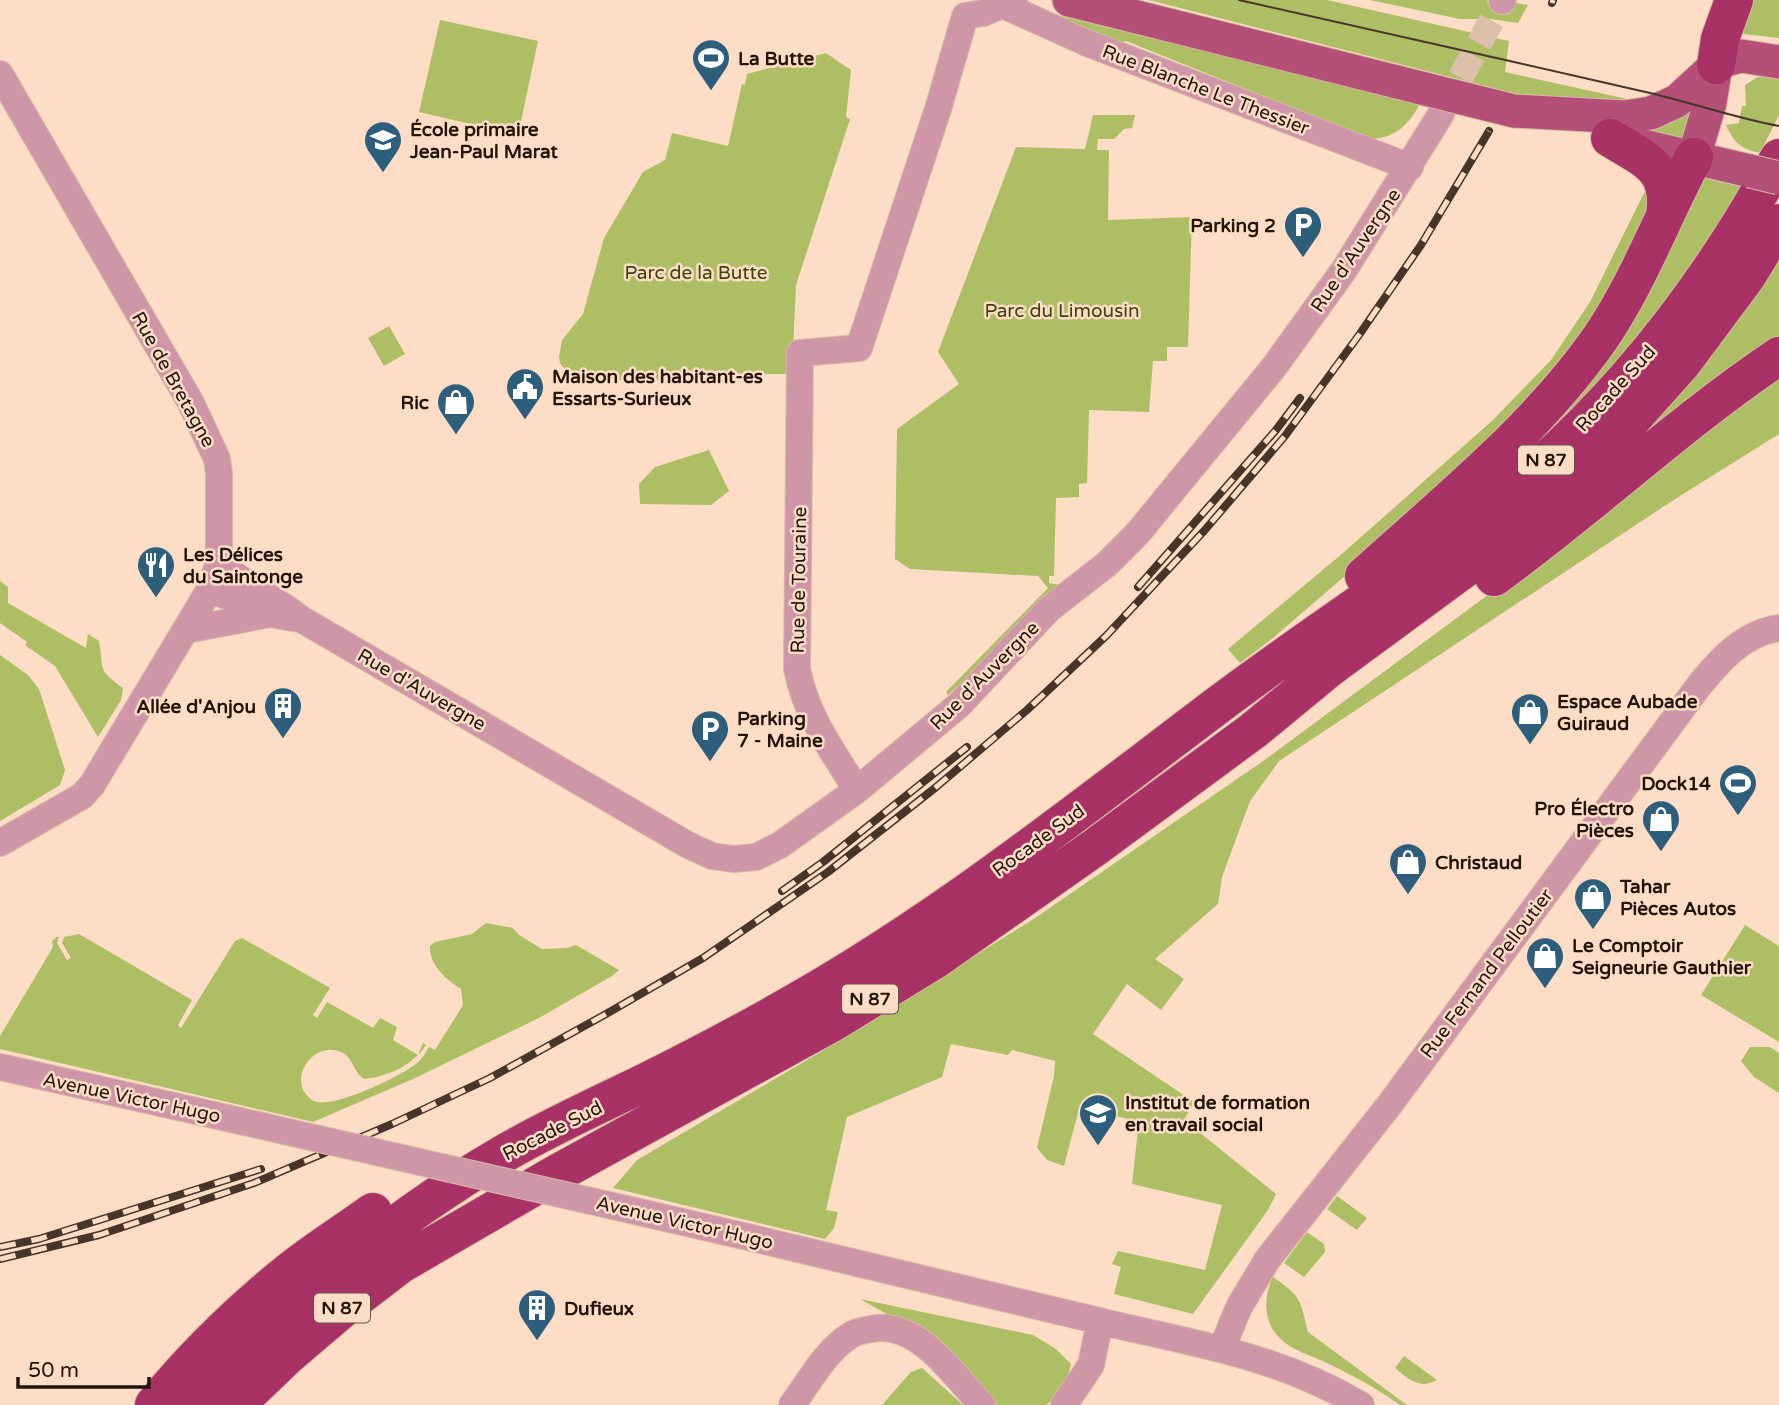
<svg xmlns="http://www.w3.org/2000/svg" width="1779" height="1405" viewBox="0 0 1779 1405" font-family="'Varela Round',sans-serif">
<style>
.green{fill:#adbe64}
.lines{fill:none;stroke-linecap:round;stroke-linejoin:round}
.minor-tunnel{stroke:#dcbfaa;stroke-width:26;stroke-dasharray:26 13;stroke-linecap:butt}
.minor-casing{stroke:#d6b9a4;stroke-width:28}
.major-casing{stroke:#d6b9a4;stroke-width:35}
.highway-casing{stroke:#d6b9a4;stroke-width:40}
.minor{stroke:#cf96a8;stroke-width:26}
.major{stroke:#b45077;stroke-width:33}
.highway{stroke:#a83165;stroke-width:38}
.tram{stroke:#463528;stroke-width:2}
.rail-casing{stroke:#463528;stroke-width:8}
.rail{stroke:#fdddc6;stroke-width:5;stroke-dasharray:16;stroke-linecap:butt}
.minor-bridge-casing{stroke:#d6b9a4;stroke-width:28;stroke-linecap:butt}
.major-bridge-casing{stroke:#d6b9a4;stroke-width:35;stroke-linecap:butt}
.minor-bridge{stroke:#cf96a8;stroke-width:26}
.major-bridge{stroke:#b45077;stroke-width:33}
.labels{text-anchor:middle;stroke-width:5;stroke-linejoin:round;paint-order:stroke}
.shield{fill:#fdddc6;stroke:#645142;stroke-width:2}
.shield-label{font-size:18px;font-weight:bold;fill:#23150a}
.poi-label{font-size:19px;font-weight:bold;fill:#23150a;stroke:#fdddc6;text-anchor:start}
.street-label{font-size:19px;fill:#23150a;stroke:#fdddc6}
.park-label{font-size:19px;fill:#3a430b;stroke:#fdddc6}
</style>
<rect width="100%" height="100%" fill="#fdddc6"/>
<!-- green -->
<path class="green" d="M1149,0H1327L1509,41L1505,72L1650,104L1529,97Z
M1370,0H1499L1528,5L1518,23L1490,19H1460Z
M1744,0H1779V38L1734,33Z
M1049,13L1420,104C1408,125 1396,138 1370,139L1126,41L1114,45Z
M440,20L538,41L518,135L419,112Z
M826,53L851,70L846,117L850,119L796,285L792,371H786V374H758L752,379L601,380L574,376L565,370L560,363L559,357L562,340L583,314L604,238L643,172L665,160L672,133L728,146L742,84L745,85L747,74Z
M1772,74L1779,75V115L1760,153C1740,148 1735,144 1726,125L1739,123L1742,106H1746L1745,85L1756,78Z
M1691,110L1686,152L1647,130L1666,125Z
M1093,115H1135L1132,128L1124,129L1114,139H1098L1097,150H1109L1108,220L1192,217L1188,347H1167V361H1153L1149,412L1089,410L1087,483L1079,484V497L1056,498L1054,576H1049V583L1066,586L948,695L946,692L1048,588L1038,576L910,569L895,559L897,429L959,384L938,352L1016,147L1085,149Z
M1695,176L1747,188L1676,291L1600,382L1550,434L1483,477Z
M1649,183L1648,207L1629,253L1615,280L1566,360L1403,526L1273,638L1240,663L1228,649L1343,553L1493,420L1551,360L1590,302Z
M1779,246V341L1497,556Z
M389,326L405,354L384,366L368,338Z
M1779,371V434L1672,501L1279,761L1250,801L1222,877L1218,904L1155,959L1184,979L1161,1010L1127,984L1093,1034L1194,1102L1184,1120L1276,1194L1268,1210L1193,1314L1114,1294L1121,1267L1112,1264L1118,1251L1205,1270L1222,1205L1132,1184L1139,1121L1079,1109L1064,1166L1047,1160L1037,1148L1054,1076L1055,1061L1012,1050L1008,1055L951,1044L942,1077L847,1117L826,1210L838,1212L834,1228L825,1239L613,1188L637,1160L824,1050L1035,918L1266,759L1596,515Z
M709,450L729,491L711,505L640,504L639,484L655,467Z
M0,581L8,587V603L86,648L88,634L99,641C104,669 96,669 123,688L121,700L98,737L55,666L25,645L27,642L0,623Z
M0,655L28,675L39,689L65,770L60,785L0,821Z
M486,923L513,928L519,935L542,949L567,948L576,945L619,970L612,976L539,1018L413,1079L313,1122L0,1049V1036L53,947L52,941L57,937H59L57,943L67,960L71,958L62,943L64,937L79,934L192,1000L178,1025L181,1028L235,941L242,938L330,988L313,1015L317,1018L327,1002L373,1028L380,1018L397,1027L393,1040L418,1055L423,1043L426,1045C413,1065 389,1076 365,1079C353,1074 354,1057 341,1052C313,1040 285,1081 312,1100C328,1112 401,1076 416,1064C422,1060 425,1053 429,1047L435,1050L463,1005L461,989C446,980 429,965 430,946L435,942L472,934Z
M1745,925L1779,946V1042L1701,995Z
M1750,1047H1770L1779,1053V1093L1754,1077L1741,1061Z
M1337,1196L1367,1218L1357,1230L1327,1209Z
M1307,1232L1324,1244L1325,1252L1304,1277L1284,1263Z
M1273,1277C1302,1297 1300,1299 1308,1332L1407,1405H1400C1379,1390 1356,1377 1333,1366C1315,1356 1289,1351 1276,1334C1263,1318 1264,1294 1273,1277Z
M860,1299L1033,1335L1056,1349L1071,1364L1064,1392L1046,1405H997L958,1361L908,1326Z
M1404,1356L1437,1380C1420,1390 1408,1379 1395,1368Z
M922,1368L963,1405H882L911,1372Z"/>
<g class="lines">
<!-- minor-tunnel -->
<path class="minor-tunnel" d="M1442,112L1502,1"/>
<defs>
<path id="minor" d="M1001,0L1005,6L1087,43L1410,167
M1502,1L1503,0
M0,74L191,403L217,459L219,474V562L210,589L92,785L82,796L0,843
M219,562C243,585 275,598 301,619L688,845L712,856L733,859L756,857L780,845L857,790L959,705L1049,609L1107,564L1137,534L1274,367L1344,270L1441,114
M210,589L270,614
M186,630L270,614L299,619
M857,790C832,751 806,715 797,669L800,353L859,348L938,109L965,16L983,13L1014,0
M0,1067L227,1118
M648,1214C796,1248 944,1283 1091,1319C1188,1343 1273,1353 1361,1405
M1222,1348L1239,1307L1267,1260L1390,1104L1698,687C1719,661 1743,633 1779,628
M792,1405C809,1382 826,1350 851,1335C855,1332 861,1331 866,1330C916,1316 952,1374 982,1405
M1064,1405L1091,1365L1100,1321"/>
<path id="major" d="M1069,0L1397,82
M1514,111L1624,117L1651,113L1677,101L1716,65L1726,60L1741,56L1779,62
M1618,140L1750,171
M1694,157L1710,103L1716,65"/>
<path id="highway" d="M1716,65L1720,39L1734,0
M1610,138C1646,160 1672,168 1665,216
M1364,576C1446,502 1537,429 1601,337C1639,281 1662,217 1694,157
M1494,577C1591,507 1679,423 1779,356
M154,1405C193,1357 237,1314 285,1275C313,1252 344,1233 373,1212
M198,1405C287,1307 391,1219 505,1153C550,1127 596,1106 642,1084C694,1058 746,1031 796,1002C947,916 1084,806 1222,702C1318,630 1419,567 1511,491C1622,399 1710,284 1779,158
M236,1405L287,1356L341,1310L401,1264L556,1174L835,1021L936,959L1094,848L1254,730L1328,669L1464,569L1531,516L1606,448L1683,362L1747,276L1779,223"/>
</defs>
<!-- minor casing -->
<use href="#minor" class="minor-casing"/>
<!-- major casing -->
<use href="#major" class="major-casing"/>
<!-- highway casing -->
<use href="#highway" class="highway-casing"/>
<!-- minor -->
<use href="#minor" class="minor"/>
<!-- major -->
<use href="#major" class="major"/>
<!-- highway -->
<use href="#highway" class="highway"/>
<!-- tram -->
<path class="tram" d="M1239,0C1376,30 1513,62 1650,93C1693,103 1735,118 1779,126"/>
<defs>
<path id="rail" d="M1552,3L1553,0
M1138,587L1276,430L1300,398
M782,891L823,862L967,747
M0,1247L39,1239L261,1169
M0,1259L99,1235L254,1183L392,1124L490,1078L606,1014L703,958L828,872L935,788L1027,710L1106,636L1204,531L1285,436L1359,335L1421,245L1489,131"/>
</defs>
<!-- rail casing -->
<use href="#rail" class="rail-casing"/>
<!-- rail -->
<use href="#rail" class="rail"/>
<defs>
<path id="minor-bridge" d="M227,1118L648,1214"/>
<path id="major-bridge" d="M1397,82L1514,111
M1750,171L1779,178"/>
</defs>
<!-- minor-bridge casing -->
<use href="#minor-bridge" class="minor-bridge-casing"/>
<!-- major-bridge casing -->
<use href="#major-bridge" class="major-bridge-casing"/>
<!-- minor-bridge -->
<use href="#minor-bridge" class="minor-bridge"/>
<!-- major-bridge -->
<use href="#major-bridge" class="major-bridge"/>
</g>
<!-- icons -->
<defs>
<symbol id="stadium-pin" viewBox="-11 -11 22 30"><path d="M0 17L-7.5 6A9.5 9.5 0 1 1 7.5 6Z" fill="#2d5e7c" stroke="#fdddc6"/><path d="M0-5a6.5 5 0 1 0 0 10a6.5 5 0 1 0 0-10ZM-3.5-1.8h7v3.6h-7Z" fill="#fff"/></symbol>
<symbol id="school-pin" viewBox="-11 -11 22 30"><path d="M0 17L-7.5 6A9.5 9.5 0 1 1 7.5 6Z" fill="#2d5e7c" stroke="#fdddc6"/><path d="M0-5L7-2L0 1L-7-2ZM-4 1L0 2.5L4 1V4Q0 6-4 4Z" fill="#fff"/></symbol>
<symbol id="parking-pin" viewBox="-11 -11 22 30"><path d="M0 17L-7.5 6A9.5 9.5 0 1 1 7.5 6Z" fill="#2d5e7c" stroke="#fdddc6"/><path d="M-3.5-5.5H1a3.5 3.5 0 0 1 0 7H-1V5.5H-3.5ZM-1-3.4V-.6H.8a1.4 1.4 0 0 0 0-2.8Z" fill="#fff"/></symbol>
<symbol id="civic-pin" viewBox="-11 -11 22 30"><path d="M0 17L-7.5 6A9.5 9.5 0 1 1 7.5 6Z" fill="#2d5e7c" stroke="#fdddc6"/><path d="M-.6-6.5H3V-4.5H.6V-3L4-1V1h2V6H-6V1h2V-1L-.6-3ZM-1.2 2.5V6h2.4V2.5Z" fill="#fff"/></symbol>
<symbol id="shop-pin" viewBox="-11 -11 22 30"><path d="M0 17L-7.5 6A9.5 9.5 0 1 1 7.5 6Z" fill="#2d5e7c" stroke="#fdddc6"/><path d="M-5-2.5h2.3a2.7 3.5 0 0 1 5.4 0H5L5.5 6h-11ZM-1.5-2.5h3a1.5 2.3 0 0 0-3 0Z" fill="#fff"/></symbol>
<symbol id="restaurant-pin" viewBox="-11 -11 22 30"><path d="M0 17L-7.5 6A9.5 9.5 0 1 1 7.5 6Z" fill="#2d5e7c" stroke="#fdddc6"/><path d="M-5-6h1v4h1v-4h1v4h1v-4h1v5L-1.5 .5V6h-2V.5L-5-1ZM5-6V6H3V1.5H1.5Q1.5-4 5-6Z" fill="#fff"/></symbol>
<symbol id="building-pin" viewBox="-11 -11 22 30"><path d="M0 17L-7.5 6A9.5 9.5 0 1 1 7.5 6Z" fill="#2d5e7c" stroke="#fdddc6"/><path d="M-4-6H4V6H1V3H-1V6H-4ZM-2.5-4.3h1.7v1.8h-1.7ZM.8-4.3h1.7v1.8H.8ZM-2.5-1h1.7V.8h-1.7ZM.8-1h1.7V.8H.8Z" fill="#fff"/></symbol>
<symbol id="university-pin" viewBox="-11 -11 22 30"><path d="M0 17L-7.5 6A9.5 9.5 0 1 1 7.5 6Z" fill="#2d5e7c" stroke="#fdddc6"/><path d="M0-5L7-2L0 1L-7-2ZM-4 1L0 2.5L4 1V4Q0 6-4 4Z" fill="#fff"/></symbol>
</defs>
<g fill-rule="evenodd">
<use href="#stadium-pin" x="689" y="36" width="44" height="60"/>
<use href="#school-pin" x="361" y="118" width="44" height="60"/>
<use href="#parking-pin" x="1281" y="203" width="44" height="60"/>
<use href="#civic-pin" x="503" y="365" width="44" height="60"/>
<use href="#shop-pin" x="434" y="380" width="44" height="60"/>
<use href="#restaurant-pin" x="134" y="543" width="44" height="60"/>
<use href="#building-pin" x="261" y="684" width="44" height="60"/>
<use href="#shop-pin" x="1508" y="690" width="44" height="60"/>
<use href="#parking-pin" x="688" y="707" width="44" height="60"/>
<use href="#stadium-pin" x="1716" y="761" width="44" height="60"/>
<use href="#shop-pin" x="1639" y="797" width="44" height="60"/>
<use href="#shop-pin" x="1386" y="840" width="44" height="60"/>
<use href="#shop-pin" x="1571" y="875" width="44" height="60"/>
<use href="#shop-pin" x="1523" y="934" width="44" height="60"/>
<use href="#university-pin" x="1076" y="1091" width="44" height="60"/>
<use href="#building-pin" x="515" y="1286" width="44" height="60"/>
</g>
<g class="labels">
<!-- shield labels -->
<g class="shield">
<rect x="1518" y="445.5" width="56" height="29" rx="5"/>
<rect x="842" y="984.5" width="56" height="29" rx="5"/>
<rect x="314" y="1293.5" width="56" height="29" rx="5"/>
</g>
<g class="shield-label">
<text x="1546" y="466">N 87</text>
<text x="870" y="1005">N 87</text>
<text x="342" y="1314">N 87</text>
</g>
<!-- poi labels -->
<g class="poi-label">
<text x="738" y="65">La Butte</text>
<text x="410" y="136">École primaire<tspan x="410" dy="22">Jean-Paul Marat</tspan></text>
<text x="1276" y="232" text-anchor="end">Parking 2</text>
<text x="552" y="383">Maison des habitant-es<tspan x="552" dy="22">Essarts-Surieux</tspan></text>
<text x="429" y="409" text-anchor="end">Ric</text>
<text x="183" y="561">Les Délices<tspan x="183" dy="22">du Saintonge</tspan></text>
<text x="1557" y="708">Espace Aubade<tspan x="1557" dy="22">Guiraud</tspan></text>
<text x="256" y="713" text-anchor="end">Allée d'Anjou</text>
<text x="737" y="725">Parking<tspan x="737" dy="22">7 - Maine</tspan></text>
<text x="1711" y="790" text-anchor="end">Dock14</text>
<text x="1634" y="815" text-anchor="end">Pro Électro<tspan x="1634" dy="22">Pièces</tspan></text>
<text x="1435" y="869">Christaud</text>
<text x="1620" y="893">Tahar<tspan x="1620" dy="22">Pièces Autos</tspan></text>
<text x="1572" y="952">Le Comptoir<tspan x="1572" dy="22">Seigneurie Gauthier</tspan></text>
<text x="1125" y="1109">Institut de formation<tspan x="1125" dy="22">en travail social</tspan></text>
<text x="564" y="1315">Dufieux</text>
</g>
<!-- street labels -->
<g class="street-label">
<text transform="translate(1206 89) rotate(21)" y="7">Rue Blanche Le Thessier</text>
<text transform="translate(1355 250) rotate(-56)" y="7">Rue d'Auvergne</text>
<text transform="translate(174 379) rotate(61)" y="7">Rue de Bretagne</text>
<text transform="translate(1615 388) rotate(-48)" y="7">Rocade Sud</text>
<text transform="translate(798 580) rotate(-89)" y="7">Rue de Touraine</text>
<text transform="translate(984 675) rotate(-45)" y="7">Rue d'Auvergne</text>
<text transform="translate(422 689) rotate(30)" y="7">Rue d'Auvergne</text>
<text transform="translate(1038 840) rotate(-36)" y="7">Rocade Sud</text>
<text transform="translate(1486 973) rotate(-53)" y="7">Rue Fernand Pelloutier</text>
<text transform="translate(132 1097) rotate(12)" y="7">Avenue Victor Hugo</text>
<text transform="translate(552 1130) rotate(-27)" y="7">Rocade Sud</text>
<text transform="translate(685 1222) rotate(13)" y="7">Avenue Victor Hugo</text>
</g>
<!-- park labels -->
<g class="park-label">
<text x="696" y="279">Parc de la Butte</text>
<text x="1062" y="317">Parc du Limousin</text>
</g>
</g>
<!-- scale -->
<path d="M18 1377v10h131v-10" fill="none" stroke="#23150a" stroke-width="3.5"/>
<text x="28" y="1377" font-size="21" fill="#23150a" stroke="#fdddc6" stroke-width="5" paint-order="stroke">50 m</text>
</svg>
